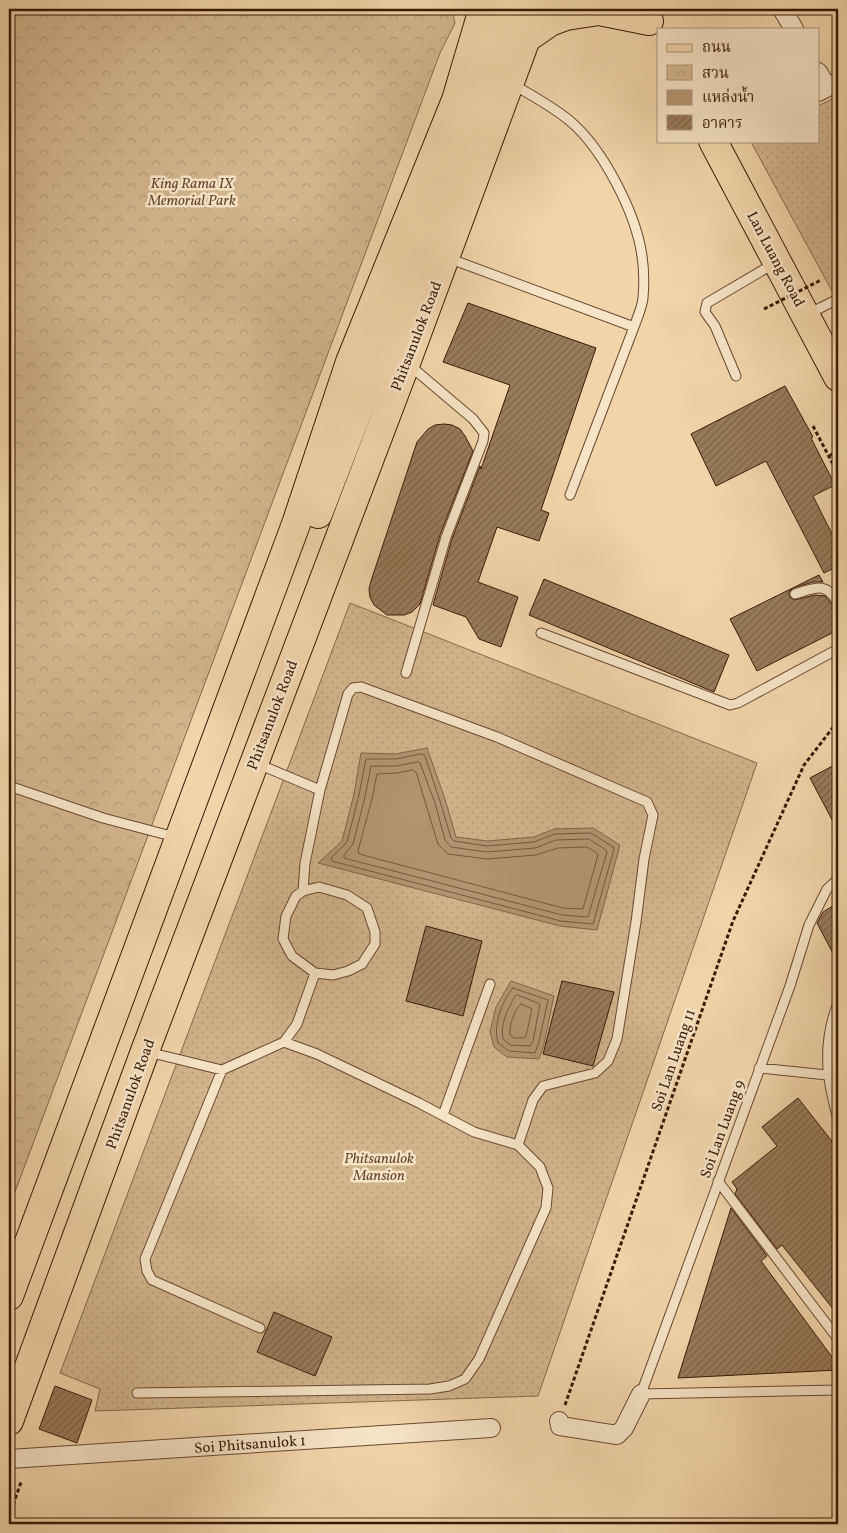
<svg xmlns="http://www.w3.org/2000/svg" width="847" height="1533" viewBox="0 0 847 1533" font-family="Vollkorn,'Noto Serif Thai',serif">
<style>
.park{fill:url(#park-crowns);stroke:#86684a}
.garden{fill:url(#garden-dots);stroke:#86684a}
.water{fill:#b39572;stroke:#836447}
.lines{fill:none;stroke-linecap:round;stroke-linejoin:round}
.shore{stroke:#76583c;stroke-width:1}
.building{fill:url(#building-hatch);stroke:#3a1a07}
.service-casing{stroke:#684930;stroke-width:11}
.minor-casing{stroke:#684930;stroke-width:20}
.primary-casing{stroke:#3a1a07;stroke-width:30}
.path{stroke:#3a1a07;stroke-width:3;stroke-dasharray:4 2.5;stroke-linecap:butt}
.service{stroke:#f6e4c7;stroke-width:9}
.minor{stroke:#f6e4c7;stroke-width:18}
.primary{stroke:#f1d5a9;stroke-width:28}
.path-bridge{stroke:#3a1a07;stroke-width:3;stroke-dasharray:4 2.5;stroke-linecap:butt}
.labels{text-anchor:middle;stroke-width:5;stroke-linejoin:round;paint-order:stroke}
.park-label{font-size:15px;font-style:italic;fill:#68482f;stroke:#f6e4c7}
.street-label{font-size:15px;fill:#3a1a07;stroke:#f6e4c7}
</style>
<defs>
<pattern id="park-crowns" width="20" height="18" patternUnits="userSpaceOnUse" patternTransform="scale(1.25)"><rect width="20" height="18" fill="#d2b58d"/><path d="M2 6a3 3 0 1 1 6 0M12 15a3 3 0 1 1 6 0" fill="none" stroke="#b59b78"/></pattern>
<pattern id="garden-dots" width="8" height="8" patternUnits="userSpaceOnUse" patternTransform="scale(1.25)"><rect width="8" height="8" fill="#d2b58d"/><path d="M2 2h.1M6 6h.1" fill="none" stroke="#b59b78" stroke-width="1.8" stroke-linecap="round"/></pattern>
<pattern id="building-hatch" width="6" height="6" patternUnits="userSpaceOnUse" patternTransform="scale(1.25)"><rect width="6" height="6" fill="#997b5b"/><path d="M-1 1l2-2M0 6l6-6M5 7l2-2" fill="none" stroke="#7e6449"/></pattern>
</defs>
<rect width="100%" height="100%" fill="#f1d5a9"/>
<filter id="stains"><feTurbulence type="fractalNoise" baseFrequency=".004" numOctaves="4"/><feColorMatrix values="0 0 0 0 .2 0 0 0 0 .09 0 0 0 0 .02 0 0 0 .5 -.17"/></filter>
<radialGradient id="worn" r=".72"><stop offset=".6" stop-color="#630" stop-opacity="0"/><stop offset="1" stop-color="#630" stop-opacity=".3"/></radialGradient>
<!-- park -->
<path class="park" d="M9,9H452L455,23L440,53L9,1208Z"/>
<!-- garden -->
<path class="garden" d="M838,96V302L751,142L818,141V106Z
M350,603L757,763L538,1396L95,1411L100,1389L60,1373Z"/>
<!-- water -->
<path class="water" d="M427,748L445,799L456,837L487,841L534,837L554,829L593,828L620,845L597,930L560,926L318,863L342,841L354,794L361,753L395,754Z
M511,981L554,996L544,1044L539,1059L507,1057L494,1047L490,1032L496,1007Z"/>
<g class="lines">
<!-- shore -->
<path class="shore" d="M422,754L425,756L440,801L451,838L454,841L487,846L534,842L555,834L591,833L613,847L614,849L593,924L561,921L332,861L331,858L347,842L359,795L366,759H395Z
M418,762L420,763L435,803L445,840L451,847L487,852L535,848L556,840L589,839L606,850L607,852L588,917L562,915L344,858V855L353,844L365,797L371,766H396Z
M413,770L416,772L438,844L448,854L487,859L536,855L558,848L587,847L597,853L598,855L583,909L563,908L359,854L358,851L372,799L377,774L397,773Z
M513,988L548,1000L539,1042L535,1053L509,1051L498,1043C493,1025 501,1003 513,988Z
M518,995L540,1004L533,1041L530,1046L511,1045L503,1039C500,1024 508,1009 515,996Z
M521,1004L532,1009L526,1036L524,1038H514L510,1035C509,1026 514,1010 521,1004Z"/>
</g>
<!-- building -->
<path class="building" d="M468,303L596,348L541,510L549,513L539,541L497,527L478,582L518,597L501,647L479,639L466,617L433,605L452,539L480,466L481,469L510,385L443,362Z
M785,386L813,437L811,438L835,485L813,496L832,534L838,531V566L824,573L766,461L716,486L691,434Z
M444,424L452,425L460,429L465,436L473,451L440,535L420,604L412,612L404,615H387L374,605L370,597L369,589L371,581L417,442L428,429L435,425Z
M819,575L823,582H813L793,588L789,592V596L794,600L815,595L825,596L838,612V630L757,671L730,619Z
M544,579L729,655L714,692L529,615Z
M838,763V831L810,778Z
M838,903V963L817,923L823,912Z
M426,926L482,941L463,1016L406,1001Z
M562,981L614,992L593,1066L543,1054Z
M798,1098L838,1149V1315L782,1245L777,1249L735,1194L737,1189L732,1182L777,1146L762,1127Z
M731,1208L767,1256L761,1261L838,1365V1370L678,1378Z
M274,1312L332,1337L315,1376L257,1352Z
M55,1386L92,1400L77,1443L39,1429Z"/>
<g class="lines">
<defs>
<path id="service" d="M512,84C531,95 552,106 570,121C603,149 636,213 642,256C644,269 644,286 643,298C642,308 637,318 634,327
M448,258L634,327L570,495
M808,314L838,299
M736,376L715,326L705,312L707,303L775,263
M795,594C815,588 826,581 838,603
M541,633L730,705L738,703L838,649
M406,673L446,537L483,441L484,433L473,419L408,364
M9,786L103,818L175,837
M838,879L827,889L809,925L790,986L641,1394L838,1390
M319,887L347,895L367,908L375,932V944L362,964L348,971L333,975L315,973L292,956L283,939L286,916L296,896L303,891Z
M303,891L305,863L320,790
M838,1003C826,1033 825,1064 832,1095C834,1103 835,1111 838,1118
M284,1042L317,1054L419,1103L474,1132L518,1145
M148,1052L222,1070L284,1042L297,1024L315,973
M759,1068L827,1075
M222,1070L145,1259L147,1271L152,1280L260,1328
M443,1115L490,984
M718,1181L838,1339
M137,1393L430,1389L449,1386L465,1379L479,1359L546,1208L548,1188L540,1167L518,1145L533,1100L543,1086L595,1073L608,1061L617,1039L636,922L644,859L653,815L647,802L497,737L361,687L353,688L348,694L320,790L258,764"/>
<path id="minor" d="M782,9L794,29
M818,72L827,87
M818,92L838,82
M559,1421L560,1426L617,1435L624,1428L641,1394
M9,1459L491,1428"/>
<path id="primary" d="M527,38L550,22L566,16L599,11L649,21
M713,141L838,377
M318,514L480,94L508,9
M9,1296L296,524L350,362L456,100L483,9
M9,1421L145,1051L406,363L537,9"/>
</defs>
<!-- service casing -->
<use href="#service" class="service-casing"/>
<!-- minor casing -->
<use href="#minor" class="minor-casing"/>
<!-- primary casing -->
<use href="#primary" class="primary-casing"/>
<!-- path -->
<path class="path" d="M813,426L838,474
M829,456L838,451
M565,1405L733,921L804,765L838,721
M9,1517L21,1482"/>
<!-- service -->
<use href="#service" class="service"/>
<!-- minor -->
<use href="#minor" class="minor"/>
<!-- primary -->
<use href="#primary" class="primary"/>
<!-- path-bridge -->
<path class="path-bridge" d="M764,309L821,280"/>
</g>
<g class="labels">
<!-- park labels -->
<g class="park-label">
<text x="192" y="188">King Rama IX<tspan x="192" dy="17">Memorial Park</tspan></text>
<text x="379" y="1163">Phitsanulok<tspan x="379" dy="17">Mansion</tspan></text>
</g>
<!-- street labels -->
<g class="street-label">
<text transform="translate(776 259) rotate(62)" y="5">Lan Luang Road</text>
<text transform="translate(416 336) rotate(-69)" y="5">Phitsanulok Road</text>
<text transform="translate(272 715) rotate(-69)" y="5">Phitsanulok Road</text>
<text transform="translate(673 1060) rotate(-71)" y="5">Soi Lan Luang 11</text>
<text transform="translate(130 1094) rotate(-70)" y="5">Phitsanulok Road</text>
<text transform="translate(722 1129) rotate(-70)" y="5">Soi Lan Luang 9</text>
<text transform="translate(250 1444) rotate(-4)" y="5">Soi Phitsanulok 1</text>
</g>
</g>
<!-- margin -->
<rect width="847" height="1533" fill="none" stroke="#f1d5a9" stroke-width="30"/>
<rect x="10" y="10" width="827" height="1513" fill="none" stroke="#3a1a07" stroke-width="2.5"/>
<rect x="15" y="15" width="817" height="1503" fill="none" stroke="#3a1a07"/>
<!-- legend -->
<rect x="657" y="28" width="162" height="115" fill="#f6e4c7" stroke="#ab937a"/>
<rect x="667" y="44" width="25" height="8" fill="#f1d5a9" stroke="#ab937a"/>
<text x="702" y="52" font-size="15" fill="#3a1a07">ถนน</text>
<rect x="667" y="65" width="25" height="15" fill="url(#park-crowns)" stroke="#ab937a"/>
<text x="702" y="78" font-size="15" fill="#3a1a07">สวน</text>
<rect x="667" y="90" width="25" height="15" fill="#b39572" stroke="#ab937a"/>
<text x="702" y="102" font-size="15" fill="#3a1a07">แหล่งน้ำ</text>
<rect x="667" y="115" width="25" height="15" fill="url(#building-hatch)" stroke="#ab937a"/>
<text x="702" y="128" font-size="15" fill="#3a1a07">อาคาร</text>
<rect width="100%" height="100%" filter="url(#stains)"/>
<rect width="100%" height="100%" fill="url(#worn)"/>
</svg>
